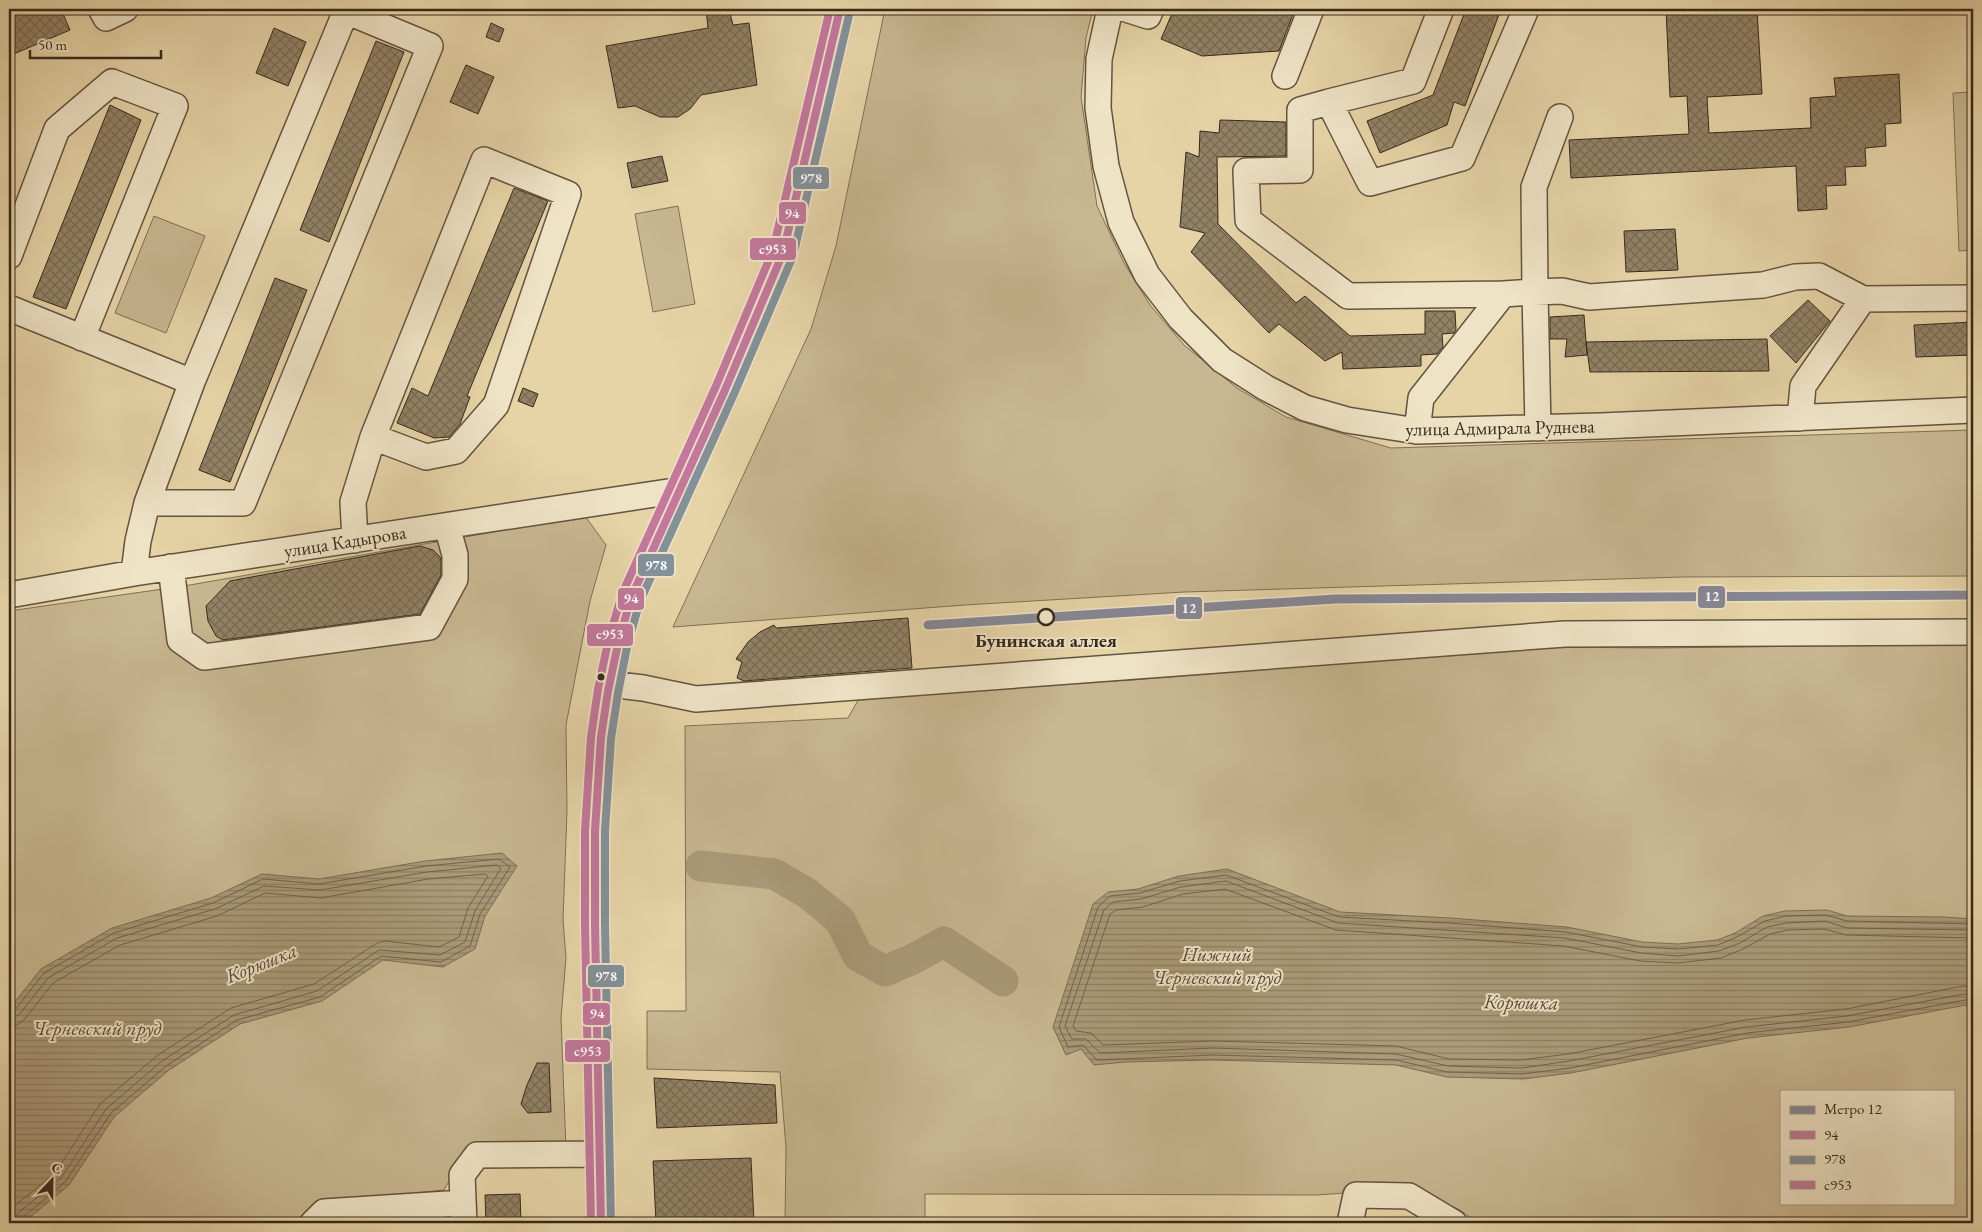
<svg xmlns="http://www.w3.org/2000/svg" width="1982" height="1232" viewBox="0 0 1982 1232" font-family="'EB Garamond',serif">
<style>
.park{fill:#c8b790;stroke:#807057;fill-rule:evenodd}
.water{fill:url(#water-rules);stroke:#7c6d54}
.lines{fill:none;stroke-linecap:round;stroke-linejoin:round}
.shore{stroke:#70624b;stroke-width:1}
.river{stroke:#aa9a78;stroke-width:31}
.building{fill:url(#building-cross-hatch);stroke:#37291e}
.minor-casing{stroke:#635440;stroke-width:28}
.minor{stroke:#efe3c6;stroke-width:25}
.bus-1-casing{stroke:#efe3c6;stroke-width:11}
.bus-2-casing{stroke:#efe3c6;stroke-width:11}
.bus-3-casing{stroke:#efe3c6;stroke-width:11}
.bus-1{stroke:#c3789c;stroke-width:8}
.bus-2{stroke:#83919a;stroke-width:8}
.bus-3{stroke:#c3789c;stroke-width:8}
.metro-1-casing{stroke:#efe3c6;stroke-width:12}
.metro-1{stroke:#868897;stroke-width:9}
.stop-dot{fill:#efe3c6;stroke:#37291e;stroke-width:2.5}
.bus-dot{fill:#37291e;stroke:#efe3c6;stroke-width:2}
.labels{text-anchor:middle;stroke-width:4;stroke-linejoin:round;paint-order:stroke}
.street-label{font-size:19px;fill:#37291e;stroke:#efe3c6}
.stop-label{font-size:19px;font-weight:bold;fill:#37291e;stroke:#efe3c6}
.water-label{font-size:20px;font-style:italic;fill:#5a4b39;stroke:#efe3c6}
.line-badge{stroke:#efe3c6;stroke-width:2}
.badge-label{font-size:14px;text-anchor:middle;font-weight:bold;fill:#fff}
</style>
<defs>
<pattern id="water-rules" width="6" height="5" patternUnits="userSpaceOnUse" patternTransform="scale(1.25)"><rect width="6" height="5" fill="#aa9a78"/><path d="M0 2.5h6" fill="none" stroke="#8b7e62"/></pattern>
<pattern id="building-cross-hatch" width="8" height="8" patternUnits="userSpaceOnUse" patternTransform="scale(1.25)"><rect width="8" height="8" fill="#928265"/><path d="M0 0l8 8M0 8l8-8" fill="none" stroke="#786a53"/></pattern>
</defs>
<rect width="100%" height="100%" fill="#e6d4a7"/>
<filter id="stains"><feTurbulence type="fractalNoise" baseFrequency=".004" numOctaves="4"/><feColorMatrix values="0 0 0 0 .2 0 0 0 0 .09 0 0 0 0 .02 0 0 0 .5 -.17"/></filter>
<radialGradient id="worn" r=".72"><stop offset=".6" stop-color="#630" stop-opacity="0"/><stop offset="1" stop-color="#630" stop-opacity=".3"/></radialGradient>
<!-- park -->
<path class="park" d="M885,9H1093L1086,38L1081,97L1097,206L1124,263L1150,305L1184,345L1237,388L1286,417L1391,448L1973,430V576L1682,577L1184,592L965,605L673,627L811,329L836,246Z
M1973,92V250L1959,251L1953,93Z
M678,206L695,304L653,312L635,214Z
M154,216L205,236L166,333L115,313Z
M585,516L606,545L590,601L566,725L567,811L563,920L566,958L561,1018L566,1150H467L444,1190L313,1204L294,1223H9V611L184,586Z
M1973,644V1223H1478L1460,1210L1413,1188L1317,1195L925,1194V1223H785L786,1148L780,1072L647,1069V1011H686L685,726L848,718L861,695L1132,680L1541,647L1658,648ZM1781,1091H1953V1203H1781Z"/>
<!-- water -->
<path class="water" d="M502,853L517,866L485,916L475,949L443,967L383,960L322,1001L240,1024L169,1070L114,1117L69,1185L23,1223H9V1009L41,969L112,928L211,898L262,874L319,879L425,861Z
M1227,869L1340,912L1450,918L1567,927L1642,942L1678,944L1717,940L1735,933L1763,916L1785,911L1827,910L1847,916L1944,917L1973,919V1006L1966,1005L1849,1027L1748,1038L1571,1073L1523,1079L1447,1077L1396,1065L1213,1060L1125,1062L1094,1065L1081,1049L1066,1055L1053,1027L1093,904L1108,892L1138,889L1179,876Z"/>
<g class="lines">
<!-- shore -->
<path class="shore" d="M1973,924L1847,921L1826,915L1786,916L1765,921L1737,937L1718,945L1679,949L1642,947L1566,932L1449,923L1339,917L1226,875L1180,881L1140,893L1110,896L1098,907L1059,1027L1068,1047L1083,1045L1097,1060L1213,1055L1396,1060L1447,1072L1522,1074L1570,1068L1747,1033L1848,1022L1965,1000L1973,1001
M1973,930L1847,928L1825,921L1786,923L1767,927L1740,943L1719,951L1678,956L1641,953L1565,938L1338,923L1226,881L1181,887L1141,899L1113,902L1104,910L1065,1026L1072,1039H1086L1100,1053L1213,1048L1396,1054L1448,1066L1522,1068L1569,1061L1746,1027L1847,1016L1964,994L1973,995
M1973,938L1846,935L1824,929L1787,930L1770,934L1743,949L1721,958L1678,963L1640,961L1564,946L1336,930L1225,889L1183,894L1143,907L1116,910L1110,914L1073,1026L1076,1031L1091,1033L1103,1045L1213,1041L1396,1046L1449,1059L1521,1060L1568,1054L1745,1020L1846,1009L1963,986L1973,987
M9,1012L15,1010L44,973L114,933L213,903L263,879L319,884L426,866L499,859L510,867L480,914L470,946L441,962L381,956L320,997L237,1020L166,1066L111,1113L65,1182L23,1217L21,1223
M9,1018L19,1015L48,978L117,938L215,909L264,886L320,890L427,872L497,865L501,868L475,911L465,942L440,955L379,950L317,991L234,1015L162,1061L106,1109L61,1178L18,1213L14,1223
M9,1026L17,1025L24,1020L53,983L120,945L217,916L265,893L321,898L428,879L485,874L488,876L468,908L459,937L439,947L385,941L377,943L314,984L231,1008L158,1055L100,1104L55,1173L13,1207L9,1213"/>
<!-- river -->
<path class="river" d="M701,866L774,874L807,893L840,920L858,956L885,971L913,959L944,942L1003,981"/>
</g>
<!-- building -->
<path class="building" d="M9,9H61L70,30L9,56Z
M706,9H729L733,25L749,23L757,85L701,95L690,109L678,117H660L635,106L618,108L606,46L708,28Z
M1174,9H1295L1279,51L1202,56L1161,39Z
M1466,9H1501L1465,106L1454,102L1447,125L1380,153L1367,121L1433,95Z
M1666,9H1757L1762,94L1707,97L1709,133L1811,128L1810,98L1836,96L1834,78L1899,74L1901,123L1885,124L1886,146L1865,148L1866,166L1845,167L1846,185L1826,186L1827,209L1798,211L1796,166L1571,178L1569,140L1689,134L1687,96L1670,97Z
M491,23L504,29L499,42L486,37Z
M274,28L306,42L288,86L256,73Z
M376,41L404,52L329,242L300,230Z
M466,65L494,77L478,114L450,102Z
M110,105L141,120L66,309L33,297Z
M1220,120L1286,122V156L1217,157L1218,224L1296,303L1305,296L1350,336L1425,334V311H1455L1456,330L1454,333L1442,334L1443,347L1437,354L1421,355V366L1343,369L1342,352L1325,361L1279,324L1269,333L1191,252L1205,233L1180,227L1186,152L1199,157L1200,131L1219,133Z
M662,156L668,181L632,188L627,163Z
M514,188L548,201L467,396L470,397L460,424L449,437L434,438L397,423L412,388L428,396Z
M1675,229L1678,270L1626,272L1624,231Z
M275,278L307,290L230,482L199,470Z
M1808,300L1830,321L1796,363L1770,336Z
M1584,315L1587,355L1565,357L1567,339H1550V317Z
M1973,322V355L1916,357L1914,325Z
M1767,339L1769,371L1590,372L1586,342Z
M523,388L538,394L533,407L518,401Z
M420,546L433,550L440,557L441,560V575L420,614L223,640L216,636L208,621L206,606L230,581Z
M908,618L912,668L744,681L737,678L742,662L736,659L748,642L760,632L774,625L776,628Z
M537,1063H549L551,1112L528,1113L521,1104L527,1085Z
M654,1078L775,1085L777,1123L657,1128Z
M751,1158L754,1223H656L653,1161Z
M520,1194L521,1223H486L485,1195Z"/>
<g class="lines">
<defs>
<path id="minor" d="M101,9L106,18L125,9
M1110,9L1099,59L1098,108L1106,166L1121,222L1147,275L1181,319L1222,360L1266,388L1305,408L1347,420L1417,431L1601,426L1973,410
M1126,9L1148,16L1151,9
M1441,9L1413,81L1329,102L1370,183L1462,158L1526,9
M1285,76L1311,9
M1329,102L1300,110V170L1246,171L1248,220L1348,296L1503,294
M9,256L57,129L112,82L175,106L82,338
M1863,299L1973,298
M9,308L192,382
M1538,428L1535,292L1562,291L1589,297L1763,285L1795,277L1819,276L1863,299L1803,386L1800,418
M1417,431L1421,398L1503,294L1535,292L1534,187L1560,117
M355,540L353,502L373,437L484,160L568,194L496,405L456,451L426,457L373,437
M171,567L180,640L204,657L429,627L455,579V555L447,526
M134,573L138,541L147,503L192,382L346,11L430,46L243,503H147
M9,595L134,573L681,490
M609,684L643,688L696,699L1565,634L1973,632
M313,1223L324,1212L463,1203
M464,1223L462,1175L477,1155L598,1154
M601,1223C598,1140 598,1057 596,973C594,845 590,722 631,598L725,390L783,253L840,9
M1350,1223L1356,1195L1409,1196L1454,1223"/>
</defs>
<!-- minor casing -->
<use href="#minor" class="minor-casing"/>
<!-- minor -->
<use href="#minor" class="minor"/>
<defs>
<path id="bus-1" d="M601,1223L595,925V831L601,737L608,691L618,644L631,598L725,390L783,253L840,9"/>
<path id="bus-2" d="M611,1223L605,925V831L611,739L618,693L627,647L640,601L734,394L793,256L850,11"/>
<path id="bus-3" d="M591,1223L585,925V831L591,737L598,689L608,642L622,594L716,386L773,250L830,9"/>
</defs>
<!-- bus-1 casing -->
<use href="#bus-1" class="bus-1-casing"/>
<!-- bus-2 casing -->
<use href="#bus-2" class="bus-2-casing"/>
<!-- bus-3 casing -->
<use href="#bus-3" class="bus-3-casing"/>
<!-- bus-1 -->
<use href="#bus-1" class="bus-1"/>
<!-- bus-2 -->
<use href="#bus-2" class="bus-2"/>
<!-- bus-3 -->
<use href="#bus-3" class="bus-3"/>
<defs>
<path id="metro-1" d="M928,625L1335,599L1973,595"/>
</defs>
<!-- metro-1 casing -->
<use href="#metro-1" class="metro-1-casing"/>
<!-- metro-1 -->
<use href="#metro-1" class="metro-1"/>
</g>
<!-- markers -->
<circle class="stop-dot" cx="1046" cy="617" r="8"/>
<circle class="bus-dot" cx="601" cy="677" r="4.5"/>
<g class="labels">
<!-- street labels -->
<g class="street-label">
<text transform="translate(1500 427) rotate(-1)" y="7">улица Адмирала Руднева</text>
<text transform="translate(345 541) rotate(-9)" y="7">улица Кадырова</text>
</g>
<!-- stop labels -->
<g class="stop-label">
<text x="1046" y="647">Бунинская аллея</text>
</g>
<!-- water labels -->
<g class="water-label">
<text x="1217" y="961">Нижний<tspan x="1217" dy="23">Черневский пруд</tspan></text>
<text transform="translate(261 963) rotate(-22)" y="7">Корюшка</text>
<text transform="translate(1521 1002) rotate(1)" y="7">Корюшка</text>
<text x="97" y="1035">Черневский пруд</text>
</g>
</g>
<g class="line-badge">
<rect x="792" y="166" width="38" height="24" rx="5" fill="#83919a"/>
<rect x="778" y="201" width="29" height="24" rx="5" fill="#c3789c"/>
<rect x="749" y="237" width="48" height="24" rx="5" fill="#c3789c"/>
<rect x="637" y="553" width="38" height="24" rx="5" fill="#83919a"/>
<rect x="1697" y="585" width="29" height="24" rx="5" fill="#868897"/>
<rect x="617" y="587" width="28" height="24" rx="5" fill="#c3789c"/>
<rect x="1175" y="596" width="28" height="24" rx="5" fill="#868897"/>
<rect x="586" y="623" width="48" height="24" rx="5" fill="#c3789c"/>
<rect x="587" y="964" width="38" height="24" rx="5" fill="#83919a"/>
<rect x="582" y="1002" width="29" height="24" rx="5" fill="#c3789c"/>
<rect x="564" y="1039" width="47" height="24" rx="5" fill="#c3789c"/>
</g>
<g class="badge-label">
<text x="811" y="183">978</text>
<text x="792" y="218">94</text>
<text x="773" y="254">с953</text>
<text x="656" y="570">978</text>
<text x="1712" y="601">12</text>
<text x="631" y="603">94</text>
<text x="1189" y="613">12</text>
<text x="610" y="639">с953</text>
<text x="606" y="981">978</text>
<text x="597" y="1018">94</text>
<text x="588" y="1056">с953</text>
</g>
<!-- margin -->
<rect width="1982" height="1232" fill="none" stroke="#e6d4a7" stroke-width="30"/>
<rect x="10" y="10" width="1962" height="1212" fill="none" stroke="#37291e" stroke-width="2.5"/>
<rect x="15" y="15" width="1952" height="1202" fill="none" stroke="#37291e"/>
<!-- legend -->
<rect x="1780" y="1090" width="175" height="115" fill="#efe3c6" stroke="#a59983"/>
<rect x="1790" y="1106" width="25" height="8" fill="#868897" stroke="#a59983"/>
<text x="1824" y="1114" font-size="15" fill="#37291e">Метро 12</text>
<rect x="1790" y="1131" width="25" height="8" fill="#c3789c" stroke="#a59983"/>
<text x="1824" y="1140" font-size="15" fill="#37291e">94</text>
<rect x="1790" y="1156" width="25" height="8" fill="#83919a" stroke="#a59983"/>
<text x="1824" y="1164" font-size="15" fill="#37291e">978</text>
<rect x="1790" y="1181" width="25" height="8" fill="#c3789c" stroke="#a59983"/>
<text x="1824" y="1190" font-size="15" fill="#37291e">с953</text>
<!-- north arrow -->
<g transform="translate(52 1180) rotate(22)" stroke="#efe3c6" stroke-width="4" paint-order="stroke">
<path d="M0-4L9 19L0 12L-9 19Z" fill="#37291e"/>
<text y="-8" font-size="14" font-weight="bold" text-anchor="middle" fill="#37291e">С</text>
</g>
<!-- scale -->
<path d="M30 50v8h131v-8" fill="none" stroke="#37291e" stroke-width="2.5"/>
<text x="38" y="50" font-size="15" fill="#37291e" stroke="#efe3c6" stroke-width="4" paint-order="stroke">50 m</text>
<rect width="100%" height="100%" filter="url(#stains)"/>
<rect width="100%" height="100%" fill="url(#worn)"/>
</svg>
